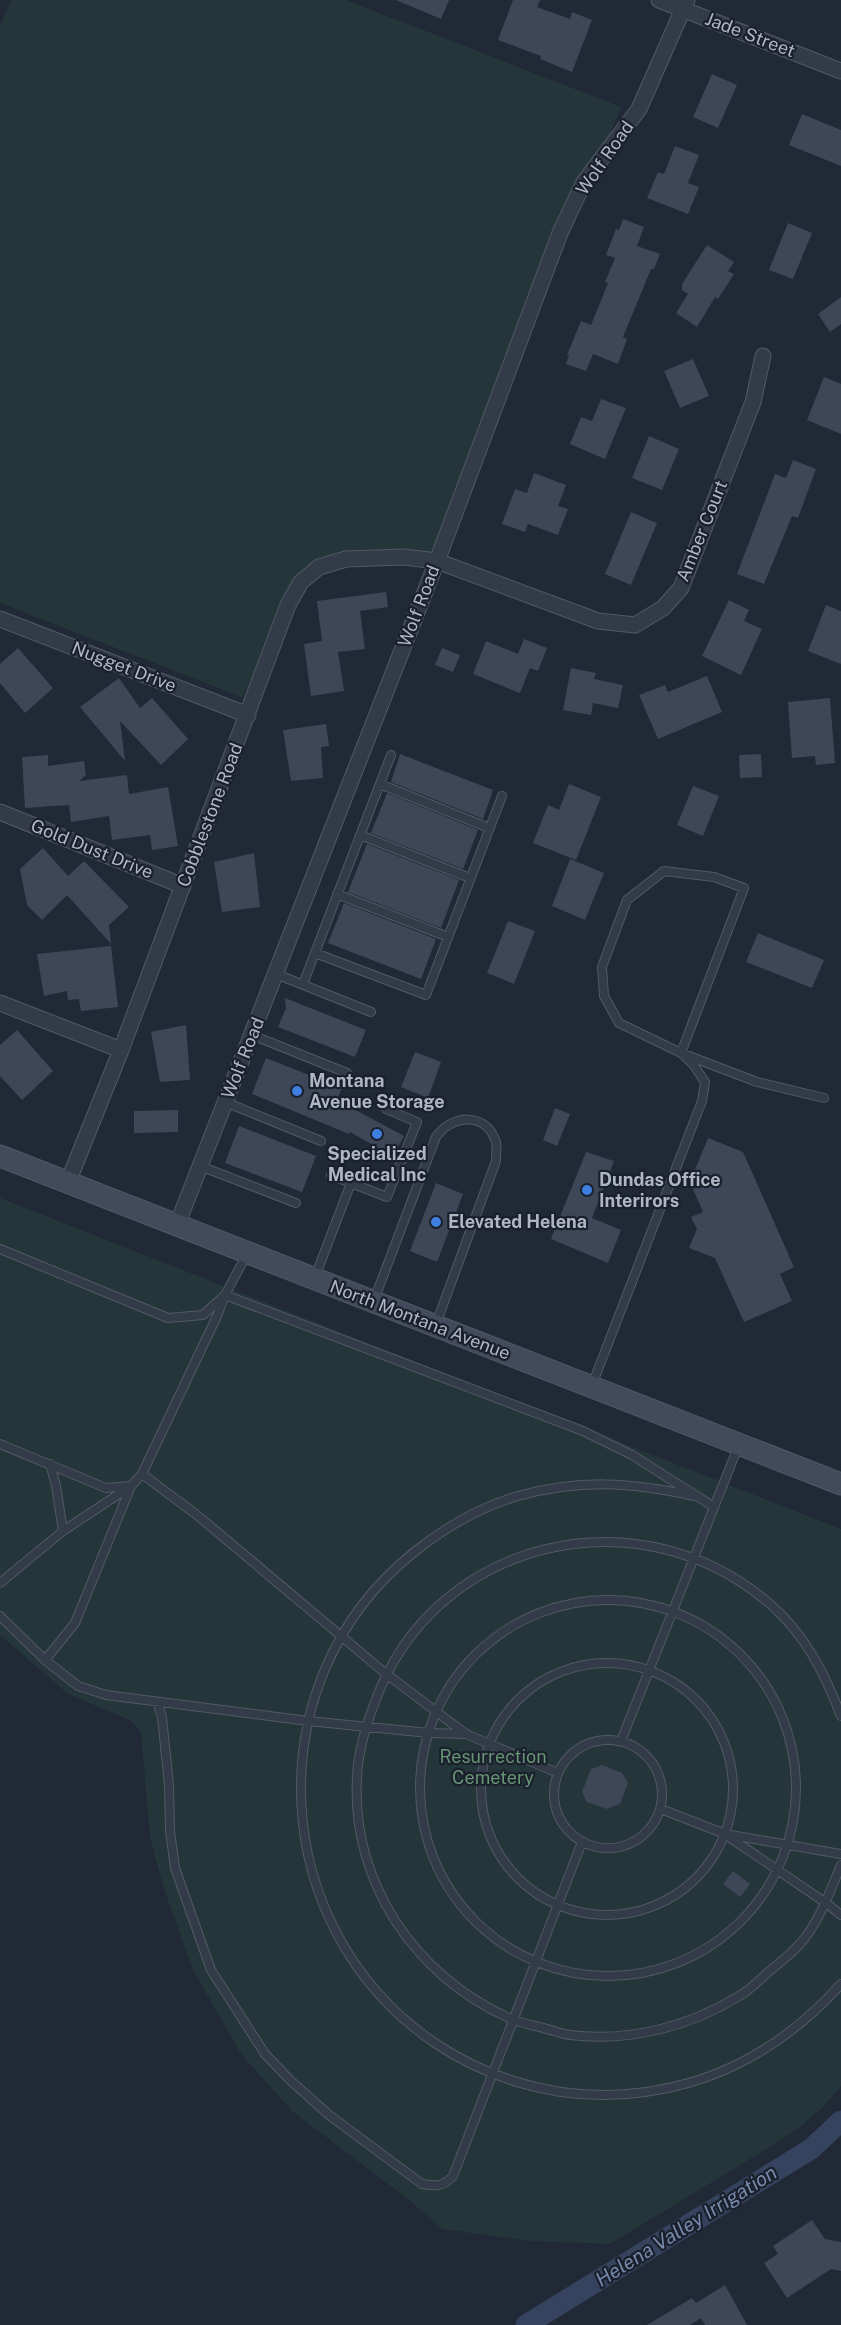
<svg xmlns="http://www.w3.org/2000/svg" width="841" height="2325" viewBox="0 0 841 2325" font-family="'Public Sans',sans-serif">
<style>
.green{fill:#243639}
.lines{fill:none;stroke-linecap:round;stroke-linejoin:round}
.canal{stroke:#35435e;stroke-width:21}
.building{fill:#3d4757}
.lane-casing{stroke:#525965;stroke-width:10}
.street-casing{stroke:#525965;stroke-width:17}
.secondary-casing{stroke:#525965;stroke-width:23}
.lane{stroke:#343b48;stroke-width:8}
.street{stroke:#343b48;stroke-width:15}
.secondary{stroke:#424a5b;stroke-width:21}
.shop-dot{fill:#3f7fe0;stroke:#1a202c;stroke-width:2}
.labels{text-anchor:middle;stroke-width:4.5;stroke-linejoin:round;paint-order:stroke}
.street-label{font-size:18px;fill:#afb6c4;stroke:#1a202c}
.poi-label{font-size:18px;font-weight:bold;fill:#afb6c4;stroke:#1a202c;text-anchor:start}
.park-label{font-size:18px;fill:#679474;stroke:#1a202c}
.water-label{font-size:20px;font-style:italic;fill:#778aac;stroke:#1a202c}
</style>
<rect width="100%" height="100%" fill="#212937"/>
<!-- green -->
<path class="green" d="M11,0H346L621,107L437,561L346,559L301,582L242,697L0,603V26Z
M0,1198L841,1529V2086L823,2107L801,2126L773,2145L610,2244L531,2241L442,2229L409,2200L292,2111L241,2054L193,1970L163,1886L150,1837L141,1732L130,1720L68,1694L0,1635Z"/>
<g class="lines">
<!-- canal -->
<path class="canal" d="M526,2325L811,2149L841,2121"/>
</g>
<!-- building -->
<path class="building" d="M396,0H449L441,19Z
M513,0H540L537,7L570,19L572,12L592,20L572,72L540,59L541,56L498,40Z
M712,74L737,85L718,128L693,117Z
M802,114L841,130V166L789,145Z
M675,146L699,155L688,183L699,187L688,214L647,198L658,172L664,174Z
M623,219L644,227L637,246L660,254L654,269H651L623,337L627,339L618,364L593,354L586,371L566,364L569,356L567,355L581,321L591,325L608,283L605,282L615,258L606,255L616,229L619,230Z
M788,223L812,233L793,279L769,270Z
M707,245L734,262L728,271L734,274L718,299L715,297L697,327L676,313L688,294L682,290V284Z
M841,297V324L830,332L818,314Z
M693,359L709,396L680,408L664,371Z
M824,377L841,384V434L807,420Z
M601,399L626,408L605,459L570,444L581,417L592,421Z
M649,436L679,449L662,490L632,478Z
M793,460L816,469L798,518L792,516L764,584L737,574L775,474L786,478Z
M534,473L566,485L558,506L568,509L558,535L528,524L525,532L502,524L515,489L527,493Z
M631,512L657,523L631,585L605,574Z
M386,592L388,607L360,611L365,649L338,652L344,691L311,696L304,644L322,641L317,601Z
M729,600L749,610L744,621L762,629L741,675L702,656Z
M826,605L841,611V664L808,651Z
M524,639L547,648L538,671L530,668L520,693L473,674L486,641L518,654Z
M18,648L53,688L25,713L0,683V664Z
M442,648L460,655L453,672L435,665Z
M571,668L596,673L594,679L623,685L618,708L593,703L591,715L563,710Z
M707,676L722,712L658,739L639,695L665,685L668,692Z
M119,678L140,708L152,698L188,739L161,765L120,721L125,761L80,707Z
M830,698L835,763L816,765L815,756L792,758L788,702Z
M326,724L329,746L321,747L323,778L291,781L283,730Z
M400,754L493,790L483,819L391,782Z
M761,754L762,777L740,778L739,755Z
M48,755V766L84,761L86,775L79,781L127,775L129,794L168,787L178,846L152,850L150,835L112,840L109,816L71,822L69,805L25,808L22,757Z
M569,784L601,797L576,860L533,843L548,805L559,810Z
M693,786L719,796L703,836L677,825Z
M387,793L478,830L463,869L371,833Z
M367,844L459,880L441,928L348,892Z
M43,848L68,876L84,861L129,907L109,925L111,944L67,895L42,920L27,905L20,869Z
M254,853L260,907L222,912L214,862Z
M570,859L604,873L585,920L552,906Z
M344,903L436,939L421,979L328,943Z
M508,921L535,931L514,984L487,973Z
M758,933L824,960L812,988L746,962Z
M111,946L118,1007L81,1011L79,999L68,1000L67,991L44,996L37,954Z
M285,998L366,1030L355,1057L278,1027L286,1008Z
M186,1025L190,1080L160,1082L151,1032Z
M17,1030L53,1071L22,1100L0,1076V1045Z
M415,1052L441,1062L428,1098L401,1087Z
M266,1058L342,1088L337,1100L404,1136L393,1156L350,1132L349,1134L252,1094Z
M555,1108L570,1114L557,1146L543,1140Z
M178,1110V1132L134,1133V1111Z
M239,1126L316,1156L302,1192L225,1163Z
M708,1138L743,1152L794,1267L780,1274L792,1301L744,1322L715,1258L689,1248L697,1229L691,1217L703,1212L690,1182Z
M586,1152L614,1161L592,1218L621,1230L608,1263L551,1239Z
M436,1183L463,1194L437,1262L410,1251Z
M602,1765L622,1773L628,1783L620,1804L607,1809L587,1802L582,1792L591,1769Z
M733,1871L750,1884L740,1897L723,1884Z
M812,2220L825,2239L841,2242V2271L831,2269L787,2298L764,2263L778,2254L773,2246Z
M725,2285L747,2325H705L701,2318L690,2325H647L692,2298L696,2303Z"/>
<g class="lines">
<defs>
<path id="lane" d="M380,784L489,828
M360,835L470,878
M337,894L448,937
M315,953L426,995L502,796
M276,974L371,1012
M303,984L391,755
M252,1035L347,1073
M225,1102L321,1141
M200,1166L296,1203
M331,1175L351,1183
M0,1249L168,1318L203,1315L225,1295L583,1431L632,1455L714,1507
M315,1277L351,1183L387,1197L417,1122L386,1109
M374,1300L436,1137C451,1115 486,1111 496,1142C497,1147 496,1155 496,1161L436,1324
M592,1385L702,1101L705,1082L693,1064L681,1053L619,1023L604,996L602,967L627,900L664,871L714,877L744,888L681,1053L757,1082L824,1098
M0,1444L106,1488L131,1486L75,1623L45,1660
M50,1464L56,1486L63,1531
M142,1474L197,1515L385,1673L466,1734
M694,1496C631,1482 580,1479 518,1496C480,1507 444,1528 413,1553C254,1681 267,1929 435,2043C484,2076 543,2095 603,2095C700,2094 777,2055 841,1984
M0,1583L63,1531L131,1486L142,1474L217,1316L225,1295L247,1254
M420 1788a188 188 0 1 1 376 0a188 188 0 1 1-376 0Z
M0,1616L45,1660L78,1686L106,1695L308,1721L429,1733L466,1734L558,1773
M481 1789a126 126 0 1 1 252 0a126 126 0 1 1-252 0Z
M157,1702L162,1717L169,1785L170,1831L175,1868L211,1970L265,2054L291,2081L329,2115L422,2184C436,2186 443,2187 453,2176L582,1842
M841,1716C825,1674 805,1634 770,1604C640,1491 434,1538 375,1702C366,1725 358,1752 357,1777C351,1882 415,1976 509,2018C520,2023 532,2025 543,2028C552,2030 561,2034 570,2035C629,2042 689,2027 739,1996C749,1991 758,1981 766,1974C780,1962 797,1950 807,1935C822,1914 831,1889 841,1865
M554 1794a54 54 0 1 1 108 0a54 54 0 1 1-108 0Z
M621,1741L738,1447
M661,1809L725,1834L841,1854
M729,1837L826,1903L841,1915"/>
<path id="street" d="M659,0L841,71
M0,619L248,715
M0,812L183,886
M0,1003L121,1050
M68,1182L121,1050L288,605L301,582L319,567L346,559L404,557L437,561L598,621L635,625L663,608L681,588L753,402L763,356
M177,1225L437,561L560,233L584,182L639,109L687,0"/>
<path id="secondary" d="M0,1156L841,1484"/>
</defs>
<!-- lane casing -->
<use href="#lane" class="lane-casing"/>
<!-- street casing -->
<use href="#street" class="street-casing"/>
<!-- secondary casing -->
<use href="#secondary" class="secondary-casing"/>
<!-- lane -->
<use href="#lane" class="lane"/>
<!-- street -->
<use href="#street" class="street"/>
<!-- secondary -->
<use href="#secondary" class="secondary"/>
</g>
<!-- markers -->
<g class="shop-dot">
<circle cx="297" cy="1091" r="6"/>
<circle cx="377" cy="1134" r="6"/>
<circle cx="587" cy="1190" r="6"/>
<circle cx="436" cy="1222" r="6"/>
</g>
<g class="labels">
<!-- street labels -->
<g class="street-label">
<text transform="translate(750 35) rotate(21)" y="6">Jade Street</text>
<text transform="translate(605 158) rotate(-55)" y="6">Wolf Road</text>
<text transform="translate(702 531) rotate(-68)" y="6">Amber Court</text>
<text transform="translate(419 606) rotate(-69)" y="6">Wolf Road</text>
<text transform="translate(124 667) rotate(21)" y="6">Nugget Drive</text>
<text transform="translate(210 815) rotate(-69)" y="6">Cobblestone Road</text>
<text transform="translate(92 849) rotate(22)" y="6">Gold Dust Drive</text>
<text transform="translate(243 1058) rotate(-68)" y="6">Wolf Road</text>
<text transform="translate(420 1320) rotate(21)" y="6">North Montana Avenue</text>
</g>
<!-- poi labels -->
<g class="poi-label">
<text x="309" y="1087">Montana<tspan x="309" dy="21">Avenue Storage</tspan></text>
<text x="377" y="1160" text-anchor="middle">Specialized<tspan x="377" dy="21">Medical Inc</tspan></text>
<text x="599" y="1186">Dundas Office<tspan x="599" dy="21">Interirors</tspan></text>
<text x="448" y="1228">Elevated Helena</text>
</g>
<!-- park labels -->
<g class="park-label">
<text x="493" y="1763">Resurrection<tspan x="493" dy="21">Cemetery</tspan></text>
</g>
<!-- water labels -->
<g class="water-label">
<text transform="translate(686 2226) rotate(-32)" y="7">Helena Valley Irrigation</text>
</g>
</g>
</svg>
